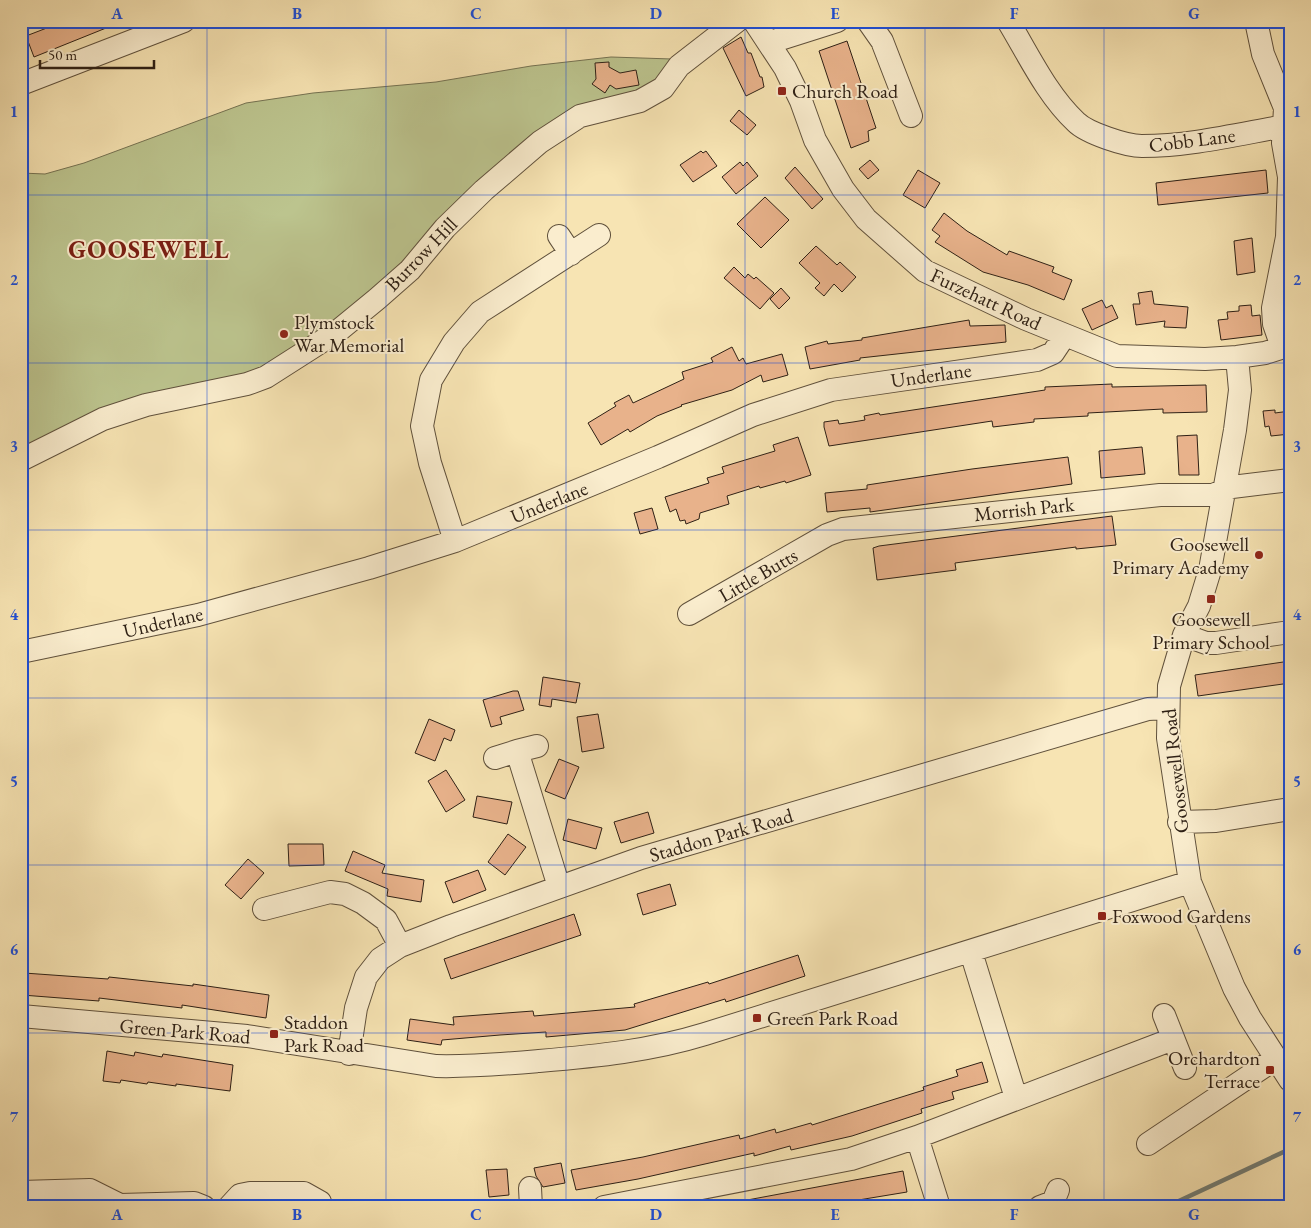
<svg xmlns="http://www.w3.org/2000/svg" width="1311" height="1228" viewBox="0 0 1311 1228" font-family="'EB Garamond',serif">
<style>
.green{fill:#bcc48e;stroke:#757252}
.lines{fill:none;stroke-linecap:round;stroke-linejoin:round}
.stream{stroke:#737e76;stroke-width:4.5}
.building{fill:#e8b28b;stroke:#2e2015}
.minor-casing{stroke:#60513c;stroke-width:24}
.minor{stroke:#faedce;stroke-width:22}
.grid{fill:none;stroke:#1d4ed8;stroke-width:1;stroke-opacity:0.55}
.poi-dot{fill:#8f2418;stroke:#faedce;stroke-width:2}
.labels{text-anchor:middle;stroke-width:4;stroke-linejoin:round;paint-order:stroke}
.poi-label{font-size:20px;fill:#2e2015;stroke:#faedce;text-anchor:start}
.street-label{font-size:20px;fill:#2e2015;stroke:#faedce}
.district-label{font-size:25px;font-weight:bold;letter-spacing:1px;fill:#7a1f14;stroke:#faedce}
.neatline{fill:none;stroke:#1d4ed8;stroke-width:2}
.grid-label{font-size:16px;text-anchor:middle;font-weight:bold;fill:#1d4ed8}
</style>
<rect width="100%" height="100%" fill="#f7e4b3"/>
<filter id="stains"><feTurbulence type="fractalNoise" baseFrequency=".004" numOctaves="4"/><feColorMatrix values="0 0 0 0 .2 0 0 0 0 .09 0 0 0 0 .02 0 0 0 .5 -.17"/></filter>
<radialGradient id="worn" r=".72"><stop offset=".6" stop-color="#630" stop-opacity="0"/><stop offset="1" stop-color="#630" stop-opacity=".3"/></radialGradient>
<!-- green -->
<path class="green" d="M611,57L672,59L652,86L594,107L362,303L265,371L21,454V173L45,174L84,163L246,103L313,93L436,82L531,66Z"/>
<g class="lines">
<!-- stream -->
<path class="stream" d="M1166,1207L1290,1149"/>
</g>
<!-- building -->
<path class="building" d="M65,21H121V22L34,57L26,36Z
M741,37L748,53H751L760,77H762L764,87L746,96L723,48Z
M847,41L876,128L868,131L869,141L851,148L819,51Z
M609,62V67L620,73L636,70L639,85L616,89L610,85L605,93L592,84L596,79L595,63Z
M739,110L756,125L747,135L730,121Z
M701,151L703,153L706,151L717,166L693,182L680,165Z
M870,160L879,170L868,179L859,169Z
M740,162L743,166L747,162L758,176L736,194L722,177Z
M795,167L823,199L812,209L785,178Z
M918,170L940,183L925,208L903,195Z
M1266,170L1268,193L1158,205L1156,183Z
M765,197L789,220L761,248L737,224Z
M944,213L967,231L1007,255L1009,251L1054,267L1052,272L1072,280L1064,300L1028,285L983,272L935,242L940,236L932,230Z
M1252,238L1255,272L1237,275L1234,241Z
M816,246L837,265L840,262L856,277L842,292L834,284L824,296L815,288L820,283L799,263Z
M734,267L745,278L748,274L754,279L756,277L774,293L760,309L724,278Z
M781,288L790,298L779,309L770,299Z
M1152,291L1154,304L1188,307L1186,328L1164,327L1165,321L1136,325L1133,304H1140L1138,293Z
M1102,300L1106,308L1112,305L1118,318L1092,330L1082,309Z
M1251,305L1252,316L1260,315L1262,335L1221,340L1218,320L1228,319L1227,312L1239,311V306Z
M969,320L970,326L1005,325L1006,342L860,358V360L810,369L805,347L827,341L828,344L862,340V338Z
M732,347L739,361L743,358L746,364L782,354L788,375L763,382L761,375L732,390L681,405L682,406L657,416L630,432L628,429L601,445L588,423L616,406L614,403L629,395L633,403L684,379L682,372L713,362L711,358Z
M1112,384V387L1206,385L1207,412L1163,413V409L1088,413V416L1034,419V422L993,427L992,421L829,446L824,427V422L838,420L839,424L853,422L865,420L864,416L879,413L880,415L1045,390V387Z
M1275,410V413L1290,411V434L1271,436L1269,426L1265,427L1263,411Z
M1197,435L1199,475H1179L1177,436Z
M798,437L811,475L786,483L785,481L760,488L759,486L727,496L729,504L700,513L699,519L686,524L685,520L680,521L676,509L670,512L665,497L709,483L707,478L724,473L722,467L775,451L773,445Z
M1142,447L1145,474L1101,478L1099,451Z
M1068,457L1072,484L870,512V508L827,512L825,493L867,489V485L972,469Z
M652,508L658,529L640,534L634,513Z
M1112,516L1116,545L1076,549V547L955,563L956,570L877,580L873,548L879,546Z
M1290,661V683L1198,696L1195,675Z
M543,677L580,683L576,703L552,699L551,707L539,705Z
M513,691H518L524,710L500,717L502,724L491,727L483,700Z
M598,714L604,748L582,752L577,717Z
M429,719L455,730L451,741L444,738L435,761L415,753Z
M559,759L579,767L565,799L545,791Z
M446,770L465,800L446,812L428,781Z
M477,796L512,802L507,824L473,817Z
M648,812L654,833L621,843L614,822Z
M568,819L602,828L596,849L563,840Z
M508,834L526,847L505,875L488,862Z
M288,844H323L324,865L289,866Z
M353,851L385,865L382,873L424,880L421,902L387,896L388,889L345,871Z
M248,859L264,873L241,899L225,885Z
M478,870L486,890L453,903L445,882Z
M670,884L676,905L643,915L637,894Z
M574,914L581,935L451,979L444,959Z
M798,955L805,976L726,1002L725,999L625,1030L546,1037V1032L500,1035L442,1040L441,1045L407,1040L410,1019L454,1025L453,1017L533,1011L534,1016L635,1007L634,1004L708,982L709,984Z
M24,973L108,979L109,977L193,986V984L269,995L266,1018L182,1005V1008L99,998V1001L22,995Z
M107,1051L134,1056L135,1052L162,1057L163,1054L233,1065L230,1091L176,1084V1086L148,1082L147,1084L121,1080L120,1083L103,1081Z
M982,1062L988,1082L952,1092L954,1099L921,1109L922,1113L852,1136L791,1150L790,1146L754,1156V1153L638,1179L576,1190L571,1170L643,1157L739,1135L740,1139L775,1129L776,1133L811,1123L812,1125L924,1090L923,1087L958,1076L956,1070Z
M561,1163L565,1183L543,1187L536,1176L534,1168Z
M507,1169L509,1195L489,1197L486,1170Z
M903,1171L907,1192L816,1207H743L742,1201Z"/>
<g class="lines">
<defs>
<path id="minor" d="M754,21L785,68L801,101L815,140L843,189L866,219L925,271L1026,319L1117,356L1205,359L1237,357L1265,353L1290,345
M868,21L882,41L911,116
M1008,21C1028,54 1047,95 1076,122C1087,133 1126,146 1142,146C1190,146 1239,134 1285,126
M1256,21L1263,54L1285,108L1283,143L1289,177L1287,237L1273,308L1274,324L1282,347
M771,45L777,40L837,21
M21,84L184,21
M559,236L571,254
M1237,357L1240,390L1235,430L1210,570L1199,606L1184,635L1169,686L1168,738L1190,882L1234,988L1250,1018L1290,1080
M21,460L103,419L146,405L247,384L266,377L338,331L377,299L410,270L445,228L484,190L540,142L580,116L640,101L663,88L679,66L737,21
M455,541L430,463L422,426L431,380L454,342L480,312L599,235
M689,614L827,535L843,529L1160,495H1213L1232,487L1290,480
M1184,635L1206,643H1216L1290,632
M21,652L198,615L369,568L455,541L658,457L753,415L831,390L1037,360L1053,353L1065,335
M537,746L517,751L559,887
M495,758L517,751
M1179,822L1216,821L1290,809
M264,909L330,892L345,894L363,903L386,920L400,946
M971,952L1016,1098
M1164,1015L1185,1068
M21,1016L247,1036L436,1066C470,1067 504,1064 539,1061C596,1056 650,1051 705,1034L1190,882
M349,1054L356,1008L366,977L380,959L400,946L451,926L641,858L1148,709L1167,708
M917,1137L939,1207
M1148,1144L1275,1059
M530,1188L531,1207
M21,1192L90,1190L120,1205L194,1203L204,1207
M229,1207L240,1195L250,1193H304L320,1202
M604,1207L851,1159L917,1137L1173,1039
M1040,1207L1053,1202L1058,1190"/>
</defs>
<!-- minor casing -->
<use href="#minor" class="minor-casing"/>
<!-- minor -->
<use href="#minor" class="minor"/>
</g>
<!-- grid -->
<path class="grid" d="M207,21V1207M386,21V1207M566,21V1207M745,21V1207M925,21V1207M1104,21V1207M21,195H1290M21,363H1290M21,530H1290M21,698H1290M21,865H1290M21,1033H1290"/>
<!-- markers -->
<g class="poi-dot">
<rect x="777" y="86" width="10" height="10" rx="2.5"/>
<circle cx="284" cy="334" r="5"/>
<circle cx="1259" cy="555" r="5"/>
<rect x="1206" y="594" width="10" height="10" rx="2.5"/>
<rect x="1097" y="911" width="10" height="10" rx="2.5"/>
<rect x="752" y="1013" width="10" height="10" rx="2.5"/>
<rect x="269" y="1029" width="10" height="10" rx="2.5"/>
<rect x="1265" y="1065" width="10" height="10" rx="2.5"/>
</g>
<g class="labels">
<!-- poi labels -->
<g class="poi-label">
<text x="792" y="98">Church Road</text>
<text x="294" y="329">Plymstock<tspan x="294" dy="23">War Memorial</tspan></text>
<text x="1249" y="551" text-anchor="end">Goosewell<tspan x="1249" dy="23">Primary Academy</tspan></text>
<text x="1211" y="626" text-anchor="middle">Goosewell<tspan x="1211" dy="23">Primary School</tspan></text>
<text x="1112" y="923">Foxwood Gardens</text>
<text x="767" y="1025">Green Park Road</text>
<text x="284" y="1029">Staddon<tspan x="284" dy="23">Park Road</tspan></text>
<text x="1260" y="1065" text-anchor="end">Orchardton<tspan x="1260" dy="23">Terrace</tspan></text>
</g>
<!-- street labels -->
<g class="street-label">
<text transform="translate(1192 140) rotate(-7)" y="7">Cobb Lane</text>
<text transform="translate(421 254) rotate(-46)" y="7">Burrow Hill</text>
<text transform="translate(986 299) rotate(25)" y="7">Furzehatt Road</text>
<text transform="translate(931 375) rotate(-8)" y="7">Underlane</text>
<text transform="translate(549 502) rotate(-22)" y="7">Underlane</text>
<text transform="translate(1024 509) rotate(-6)" y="7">Morrish Park</text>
<text transform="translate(758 575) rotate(-30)" y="7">Little Butts</text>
<text transform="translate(163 622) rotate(-13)" y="7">Underlane</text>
<text transform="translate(1175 771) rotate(-96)" y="7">Goosewell Road</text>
<text transform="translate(721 835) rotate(-16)" y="7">Staddon Park Road</text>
<text transform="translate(185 1031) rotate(5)" y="7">Green Park Road</text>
</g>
<!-- district labels -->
<g class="district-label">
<text x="149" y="258">GOOSEWELL</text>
</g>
</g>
<!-- margin -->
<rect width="1311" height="1228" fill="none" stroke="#f7e4b3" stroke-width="55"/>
<!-- scale -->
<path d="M40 60v8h114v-8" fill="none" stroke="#2e2015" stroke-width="2.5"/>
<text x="48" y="60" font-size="15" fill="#2e2015" stroke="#faedce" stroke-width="4" paint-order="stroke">50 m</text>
<rect x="28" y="28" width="1256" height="1172" class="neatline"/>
<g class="grid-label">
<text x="117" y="19">A</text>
<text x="297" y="19">B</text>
<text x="476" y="19">C</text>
<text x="656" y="19">D</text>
<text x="835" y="19">E</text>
<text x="1014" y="19">F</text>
<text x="1194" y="19">G</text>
<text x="14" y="117">1</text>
<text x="1297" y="117">1</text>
<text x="14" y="285">2</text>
<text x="1297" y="285">2</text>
<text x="14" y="452">3</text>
<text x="1297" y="452">3</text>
<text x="14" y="620">4</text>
<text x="1297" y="620">4</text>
<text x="14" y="787">5</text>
<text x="1297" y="787">5</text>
<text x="14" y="955">6</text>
<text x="1297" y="955">6</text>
<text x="14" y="1122">7</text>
<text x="1297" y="1122">7</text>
<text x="117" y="1220">A</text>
<text x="297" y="1220">B</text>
<text x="476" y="1220">C</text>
<text x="656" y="1220">D</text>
<text x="835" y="1220">E</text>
<text x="1014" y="1220">F</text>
<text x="1194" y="1220">G</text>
</g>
<rect width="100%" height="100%" filter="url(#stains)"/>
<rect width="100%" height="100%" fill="url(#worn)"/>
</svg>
